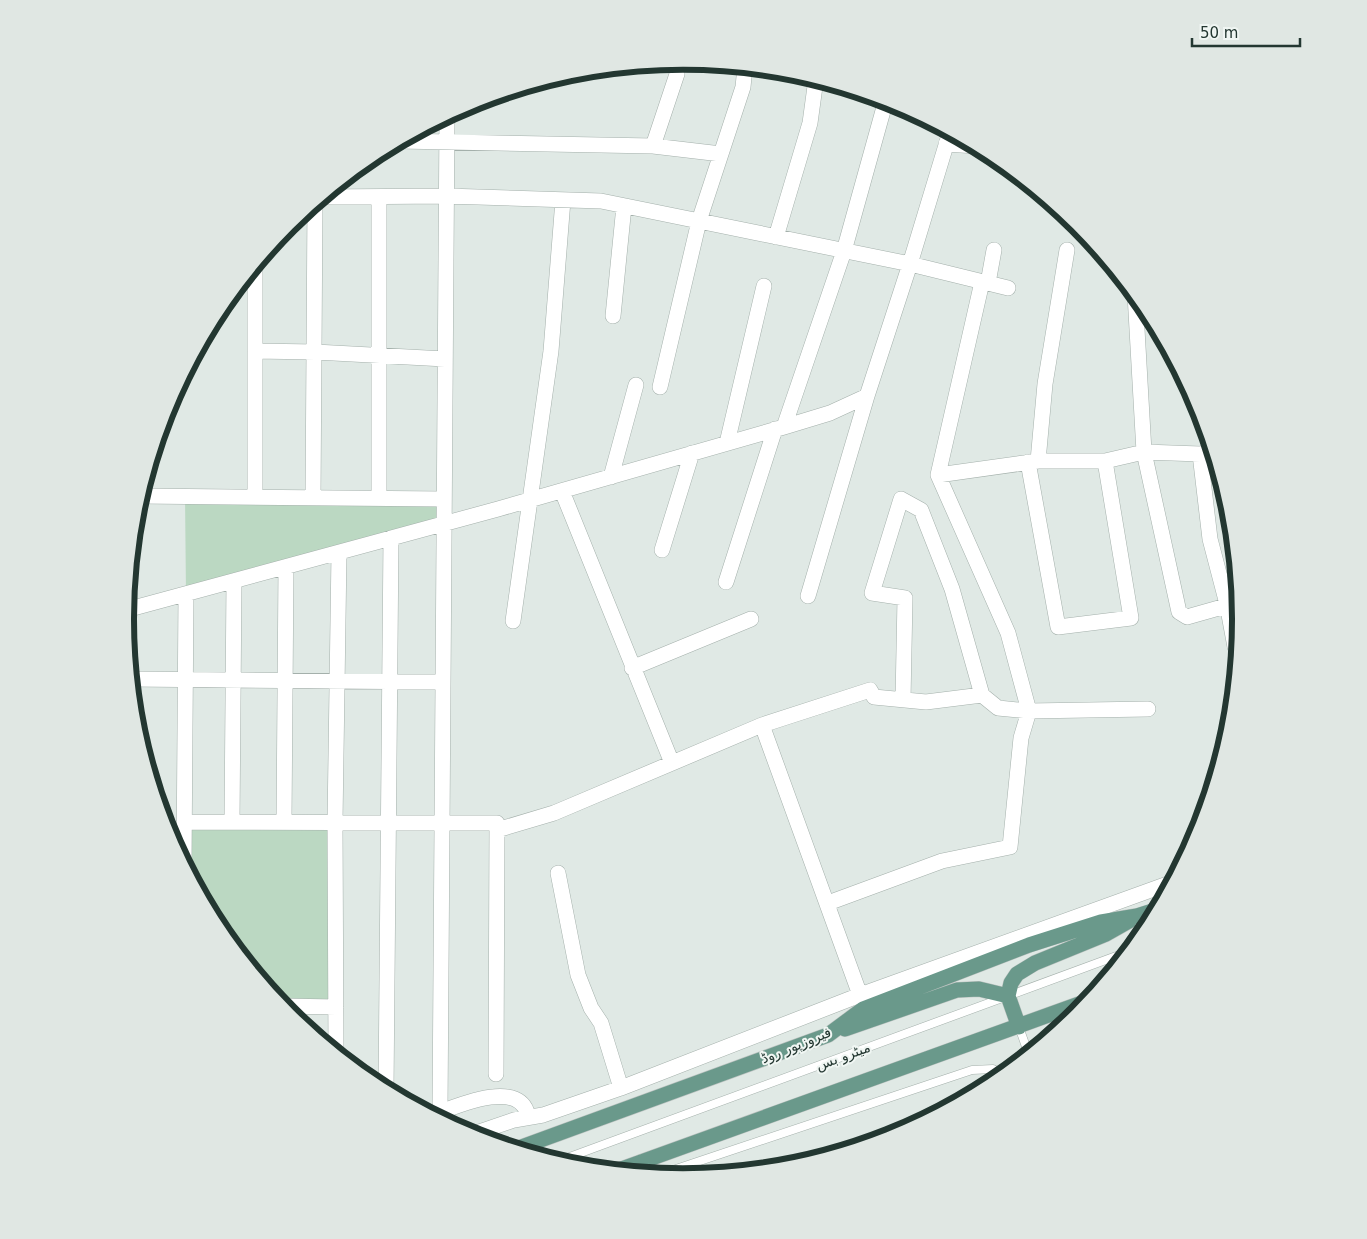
<svg xmlns="http://www.w3.org/2000/svg" width="1367" height="1239" viewBox="0 0 1367 1239" font-family="'DejaVu Sans','Noto Naskh Arabic',sans-serif">
<style>
.green{fill:#bbd8c2}
.lines{fill:none;stroke-linecap:round;stroke-linejoin:round}
.service-casing{stroke:#a4b0ab;stroke-width:9}
.minor-casing{stroke:#a4b0ab;stroke-width:16}
.tertiary-casing{stroke:#a4b0ab;stroke-width:16}
.primary-casing{stroke:#bdc3c1;stroke-width:16}
.service{stroke:#fff;stroke-width:8}
.minor{stroke:#fff;stroke-width:15}
.tertiary{stroke:#fff;stroke-width:15}
.primary{stroke:#6a998b;stroke-width:15}
.labels{text-anchor:middle;stroke-width:4;stroke-linejoin:round;paint-order:stroke}
.street-label{font-size:14px;fill:#233731;stroke:#f0f6f3}
.rim{fill:none;stroke:#233731;stroke-width:6}
</style>
<rect width="100%" height="100%" fill="#e0e9e5"/>
<!-- green -->
<path class="green" d="M185,496L443,499V524L186,594Z
M184,822H335L336,1007L282,1006L219,929L184,863Z"/>
<g class="lines">
<defs>
<path id="service" d="M1019,1027L1029,1055
M556,1162L1130,951
M644,1165L651,1173L661,1174L972,1070L993,1069L1004,1075"/>
<path id="minor" d="M677,62V74L653,146L721,154
M400,141L653,146
M946,144L976,146
M322,197L446,196L601,201L910,264L950,132
M776,237L810,123L816,79
M255,266V497
M988,283L994,250
M1135,294L1144,452L1179,612L1187,617L1240,602
M613,316L624,206
M255,351L315,352L445,359
M660,387L699,221L743,87L745,67
M784,427L844,251L886,100
M727,443L764,286
M1200,454L1210,539L1227,604L1235,647
M1038,461L1045,384L1067,250
M1028,462L1058,627L1131,618L1105,461
M938,475L1038,461H1105L1144,452L1200,454L1213,451
M611,477L636,385
M562,491L672,763
M140,496L443,499
M313,498L315,203
M379,498V197
M662,550L692,453
M726,582L775,429
M808,596L867,396L910,264L1008,288
M126,610L498,509L784,427L830,413L867,396
M513,621L551,351L563,200
M632,668L751,619
M131,679L443,682
M903,700L905,598L872,593L901,499L921,510L952,589L982,695
M762,725L860,995
M184,822L497,823L496,1074
M232,822L234,581
M284,822L286,567
M497,830L554,813L762,725L870,690L874,697L926,702L982,695L998,708L1029,711L1148,709
M184,863L186,594
M558,873L578,975L591,1008L601,1023L621,1088
M828,903L942,861L1010,847L1021,738L1029,711L1008,633L938,475L982,282
M282,1006L336,1007
M336,1053L335,822L339,553
M386,1091L391,538
M440,1112L447,116
M433,1115C456,1106 522,1077 528,1117
M470,1135L514,1120L543,1115L621,1088L860,995L1173,882"/>
<path id="tertiary" d="M642,1162V1174"/>
<path id="primary" d="M1019,1027L1008,996L1011,983L1017,974L1035,963L1106,934L1129,921
M845,1029L957,990L979,989L1008,996
M516,1149L828,1035L863,1009L1029,945L1101,922L1137,916L1159,909
M616,1171L1090,1000"/>
</defs>
<!-- service casing -->
<use href="#service" class="service-casing"/>
<!-- minor casing -->
<use href="#minor" class="minor-casing"/>
<!-- tertiary casing -->
<use href="#tertiary" class="tertiary-casing"/>
<!-- primary casing -->
<use href="#primary" class="primary-casing"/>
<!-- service -->
<use href="#service" class="service"/>
<!-- minor -->
<use href="#minor" class="minor"/>
<!-- tertiary -->
<use href="#tertiary" class="tertiary"/>
<!-- primary -->
<use href="#primary" class="primary"/>
</g>
<g class="labels">
<!-- street labels -->
<g class="street-label">
<text transform="translate(796 1045) rotate(-22)" y="5">فیروزپور روڈ</text>
<text transform="translate(843 1056) rotate(-20)" y="5">میٹرو بس</text>
</g>
</g>
<!-- crop -->
<path d="M0 0H1367V1239H0ZM134 619a549 549 0 1 1 1098 0a549 549 0 1 1-1098 0Z" fill="#e0e7e3" fill-rule="evenodd"/>
<path class="rim" d="M134 619a549 549 0 1 1 1098 0a549 549 0 1 1-1098 0Z"/>
<!-- scale -->
<path d="M1192 38v8h108v-8" fill="none" stroke="#233731" stroke-width="2.5"/>
<text x="1200" y="38" font-size="15" fill="#233731" stroke="#f0f6f3" stroke-width="4" paint-order="stroke">50 m</text>
</svg>
